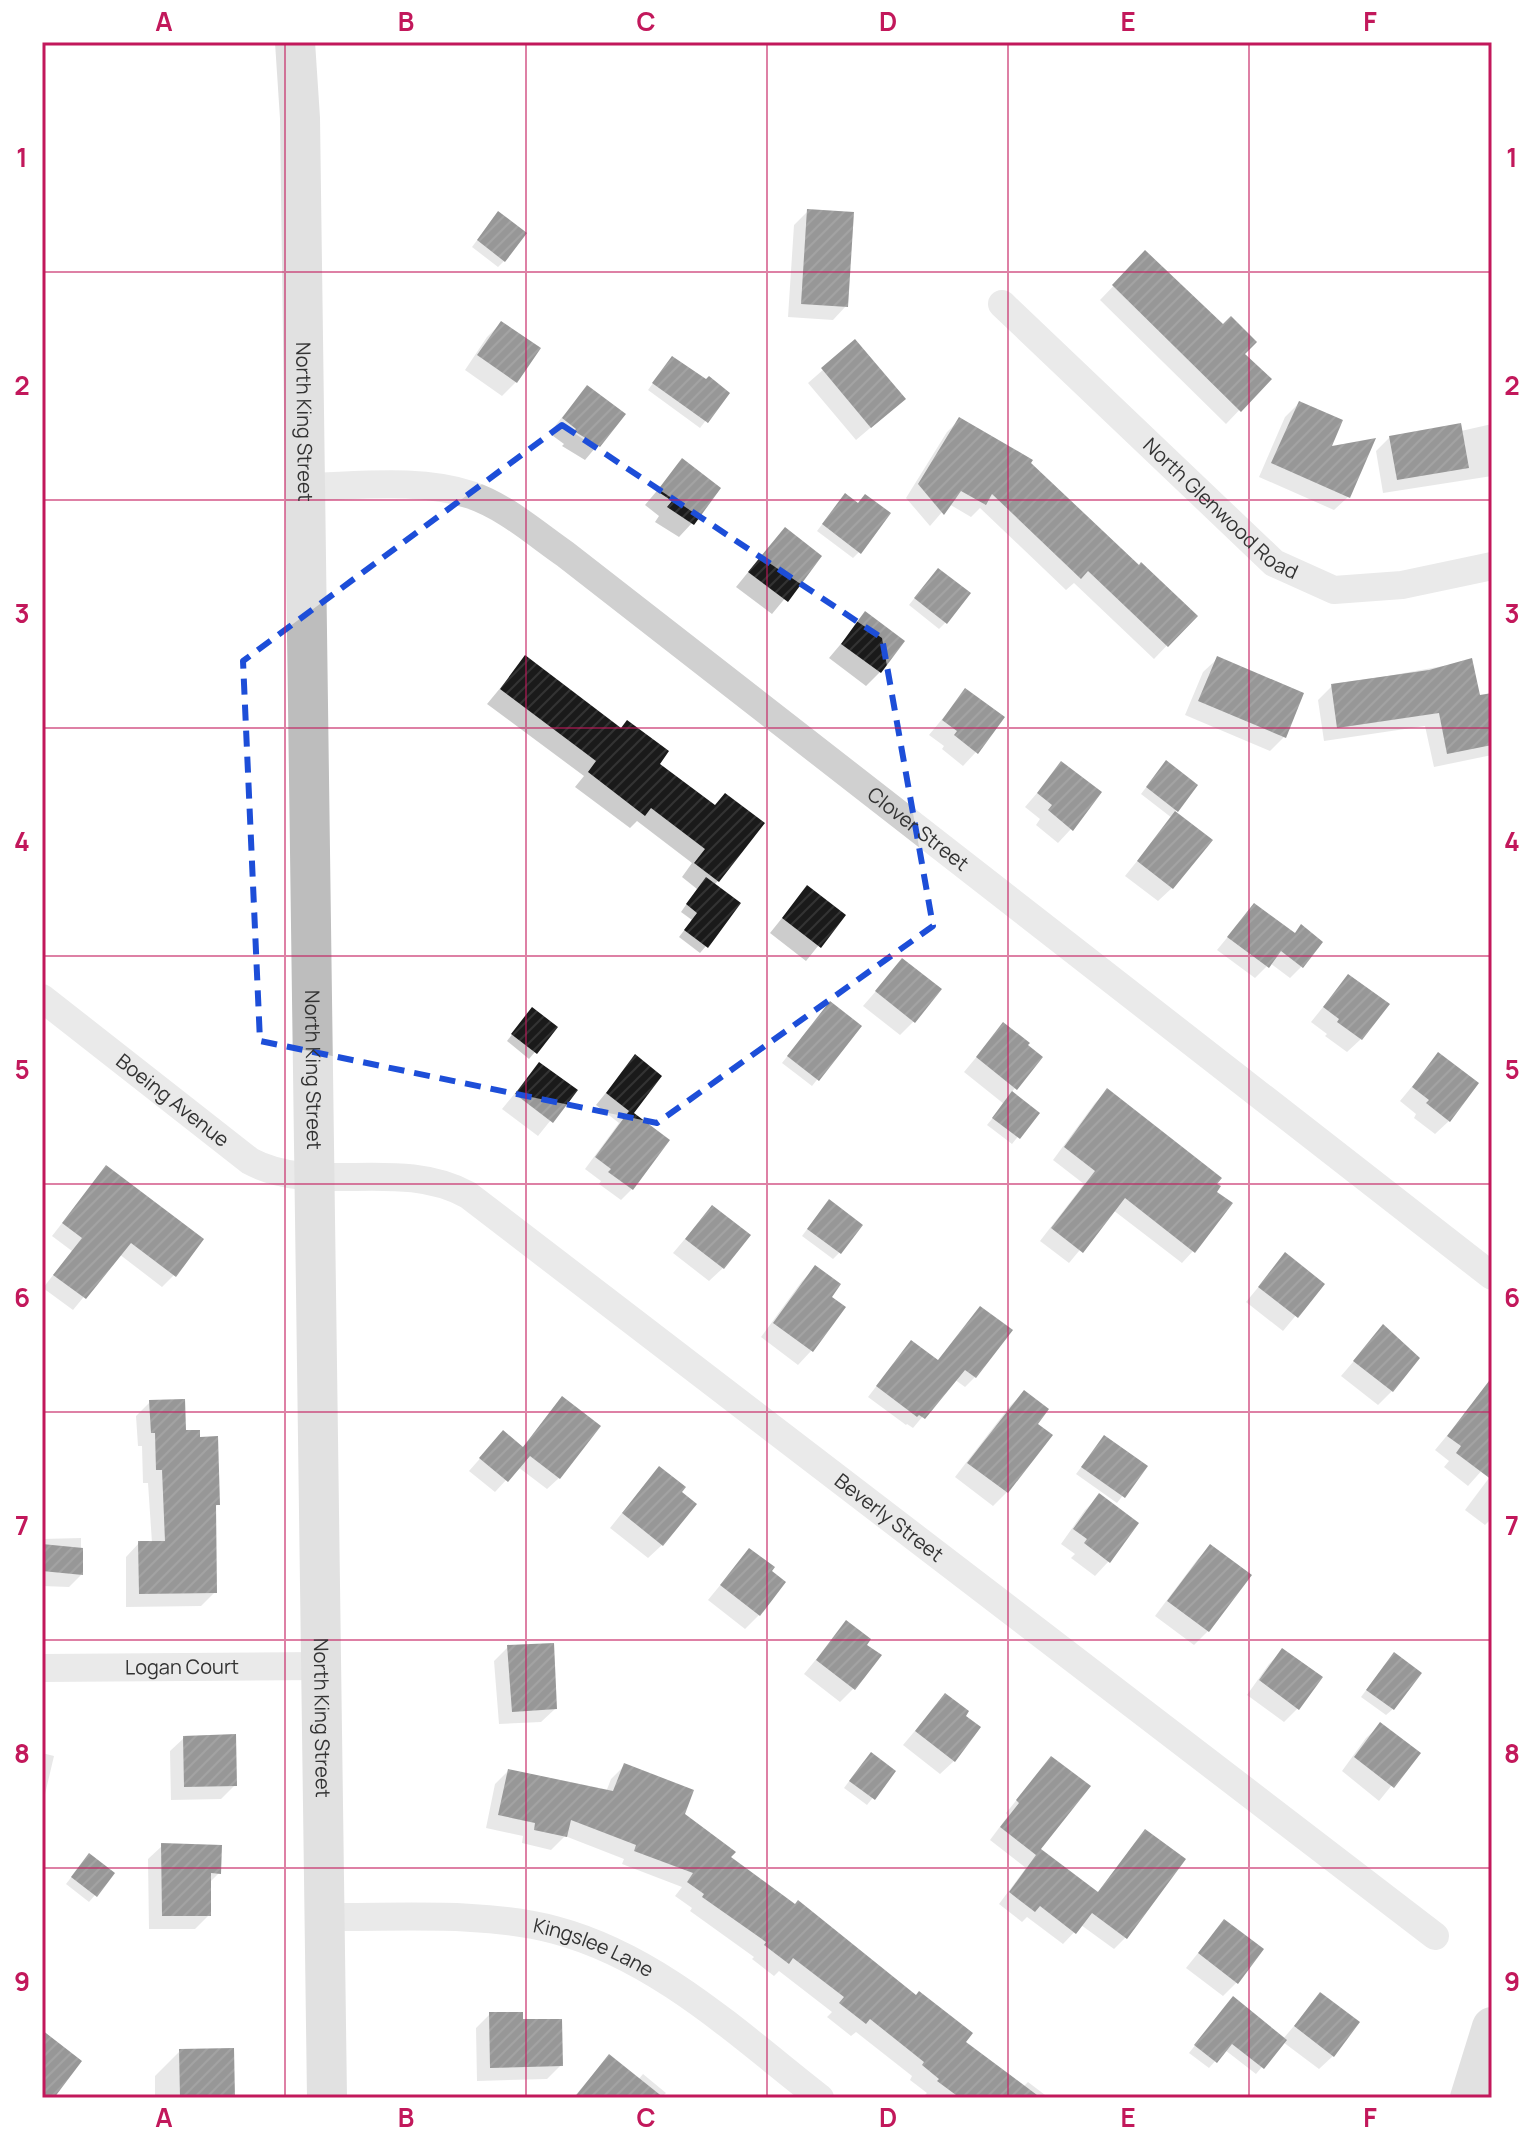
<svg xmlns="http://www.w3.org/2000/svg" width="1534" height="2140" viewBox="0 0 1534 2140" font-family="Manrope,sans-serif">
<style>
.shadow{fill:#0003}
.building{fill:url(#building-hatch)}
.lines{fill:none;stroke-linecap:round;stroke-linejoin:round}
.street{stroke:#d0d0d0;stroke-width:28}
.secondary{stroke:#bdbdbd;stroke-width:40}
.marked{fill:none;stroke:#1d4ed8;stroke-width:6;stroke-dasharray:16 10;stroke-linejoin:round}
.grid{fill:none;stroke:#c2185b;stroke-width:2;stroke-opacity:0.55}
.labels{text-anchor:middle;stroke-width:8;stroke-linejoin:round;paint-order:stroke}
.street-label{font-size:20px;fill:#333;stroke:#fff}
.neatline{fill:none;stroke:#c2185b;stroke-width:3}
.grid-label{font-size:26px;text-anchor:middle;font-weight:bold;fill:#c2185b}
</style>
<defs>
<pattern id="building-hatch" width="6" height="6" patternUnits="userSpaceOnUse" patternTransform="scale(2)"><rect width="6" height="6" fill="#1a1a1a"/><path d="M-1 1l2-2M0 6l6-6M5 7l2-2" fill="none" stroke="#333"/></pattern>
</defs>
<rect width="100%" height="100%" fill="#fff"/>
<!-- shadow -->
<path class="shadow" d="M808,211L846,306L833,320L788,317L794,225Z
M492,220L504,261L498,267L472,247Z
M1145,253L1269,379L1226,424L1100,300Z
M501,323L516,382L502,396L465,370L487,337Z
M855,342L889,412L856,440L808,383Z
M666,365L727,393L700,428L648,390Z
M587,387L623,415L585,460L562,446L564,444L549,433Z
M1299,403L1348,497L1334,510L1259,477L1285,417Z
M960,419L1029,463L1138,567L1195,616L1154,659L1074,583L1066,590L980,508L971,517L949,504L930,526L906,498L947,432Z
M1492,424V476L1383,493L1376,451L1390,437L1461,431Z
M682,461L692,523L679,537L655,522L659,516L645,505Z
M839,502L859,552L853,558L817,531Z
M772,543L820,556L772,614L736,587Z
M932,576L945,623L939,629L909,605Z
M866,614L880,672L866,686L829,658Z
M525,658L714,807L718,881L714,885L706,946L700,953L679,937L692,920L681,912L697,889L682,877L692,863L637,821L630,828L575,787L584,776L487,704Z
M1217,659L1284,737L1270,751L1185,715L1203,672Z
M1471,661L1478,698L1492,695V755L1434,767L1425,726L1324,741L1318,700L1332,686Z
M966,690L976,752L963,766L942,749L944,746L929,735Z
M1062,764L1071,829L1058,843L1036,825L1040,819L1025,807Z
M1160,769L1176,810L1174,813L1172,888L1158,901L1125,876L1172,818L1141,794Z
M807,887L843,915L806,961L770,933Z
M1254,905L1302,966L1290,978L1270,963L1255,978L1217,950Z
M902,961L914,1021L900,1035L863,1006Z
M1348,976L1361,1039L1347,1052L1325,1036L1327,1034L1311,1022Z
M824,1010L859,1027L812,1086L782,1063Z
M526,1016L556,1027L529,1059L507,1041Z
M1003,1025L1015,1088L1011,1093L1037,1113L1012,1144L987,1125L1004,1104L964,1072Z
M1438,1055L1449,1121L1435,1134L1414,1118L1416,1114L1400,1101Z
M635,1057L631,1114L632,1189L621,1200L599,1184L601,1181L585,1169L619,1123L596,1105Z
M539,1064L575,1090L538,1136L502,1109Z
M1107,1091L1215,1184L1193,1251L1182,1263L1113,1210L1069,1263L1040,1241L1084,1184L1053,1160L1095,1103Z
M106,1167L174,1275L162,1287L119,1254L73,1310L43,1288L72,1251L52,1236Z
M712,1207L723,1268L709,1281L673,1253Z
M823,1208L839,1253L833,1259L802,1236Z
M1285,1255L1322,1284L1283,1331L1246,1302Z
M815,1268L829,1298L843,1308L811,1351L798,1365L761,1337L802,1281Z
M980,1308L975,1377L965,1387L954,1379L913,1428L907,1424L906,1425L868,1397L902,1353L937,1362Z
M1383,1327L1392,1391L1378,1405L1341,1376Z
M1024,1392L1036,1425L1007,1492L993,1506L955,1477L1010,1406Z
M1479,1397L1492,1407V1459L1468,1486L1444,1467L1449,1461L1435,1450Z
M562,1399L559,1478L547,1489L518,1467L495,1492L469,1471L492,1445L522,1448Z
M150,1402L218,1504L214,1508L215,1592L201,1606L126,1607V1557L139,1543H152L148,1483H143L142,1446H138L136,1416Z
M1104,1437L1145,1467L1117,1503L1076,1474Z
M1492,1474V1518L1485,1525L1465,1510Z
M646,1483L662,1545L648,1558L610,1528Z
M1099,1496L1136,1523L1108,1562L1095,1576L1071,1558L1075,1554L1061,1544L1085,1510Z
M81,1538V1575L69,1587L42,1586V1539Z
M1210,1546L1249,1576L1208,1631L1194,1645L1155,1616L1197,1560Z
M749,1550L759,1615L745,1629L708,1600Z
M846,1623L854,1688L840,1702L804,1674Z
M508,1647L555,1709L541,1722L499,1724L494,1661Z
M1283,1650L1320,1677L1297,1709L1284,1722L1247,1695L1269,1664Z
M1388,1661L1393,1709L1386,1715L1361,1697Z
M945,1695L954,1761L940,1774L903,1745Z
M1380,1725L1418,1753L1379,1801L1342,1771L1366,1738Z
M184,1738L235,1785L221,1799L171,1800L170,1751Z
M42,1753L54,1756L42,1807Z
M1051,1758L1038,1850L1097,1893L1145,1831L1126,1937L1114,1949L1081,1925L1063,1944L1027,1917L1022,1922L999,1904L1026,1868L990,1840L1008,1816L1006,1813Z
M864,1761L894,1771L867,1805L844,1788Z
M625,1765L728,1857L964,2042L1023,2087L1028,2082L1049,2098H929L925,2095L927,2093L910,2080L912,2076L856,2032L851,2036L827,2017L832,2012L779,1971L774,1976L752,1959L754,1957L690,1911L692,1908L675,1896L682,1887L622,1864L624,1859L565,1836L551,1850L522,1843L523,1836L486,1828L495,1784L508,1771L606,1792L611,1779Z
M162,1846L219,1873L209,1883V1915L195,1929H149L148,1859Z
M83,1862L113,1874L89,1902L66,1884Z
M1224,1921L1237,1982L1223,1996L1186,1968Z
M1320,1995L1333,2056L1319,2069L1283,2042L1256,2074L1225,2050L1209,2068L1189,2053L1227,2005L1283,2039Z
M490,2014L521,2022L561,2065L547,2079L477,2081L476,2028Z
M180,2051L233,2098H155V2076Z
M609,2056L638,2080L643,2074L666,2093L664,2095L669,2098H573Z"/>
<!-- building -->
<path class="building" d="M807,209L854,212L848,307L801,304Z
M498,211L527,233L505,262L477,240Z
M1145,250L1223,324L1231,316L1257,342L1245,354L1272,379L1241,412L1112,285Z
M501,321L541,348L517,383L477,355Z
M855,339L906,399L871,428L821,368Z
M672,356L706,379L709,376L730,393L708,423L652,383Z
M587,385L626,414L600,447L574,431L576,429L562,418Z
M1299,401L1343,420L1332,446L1376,438L1350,498L1271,463Z
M959,417L1033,460L1031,463L1139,565L1141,562L1198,616L1168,647L1088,571L1081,579L992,494L986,505L961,491L944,515L918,484Z
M1461,423L1469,468L1397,480L1389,436Z
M682,458L721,488L694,525L667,507L672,501L657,491Z
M845,493L858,503L865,494L891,513L861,554L822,524Z
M785,527L822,556L788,602L748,572Z
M938,568L971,593L947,624L914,598Z
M865,611L905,641L881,673L841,644Z
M525,655L621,728L627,720L669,751L660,764L715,805L725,793L765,823L719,882L694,863L705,849L651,808L645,816L588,772L596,761L500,689Z
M1217,656L1304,693L1286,738L1198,701Z
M1472,658L1480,695L1492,693V745L1447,754L1439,713L1337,728L1331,684L1429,670Z
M965,688L1005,717L978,754L954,735L957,731L942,720Z
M1166,760L1198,785L1178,812L1146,787Z
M1061,761L1102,792L1073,831L1048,810L1052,805L1037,793Z
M1175,811L1213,840L1173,889L1137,861Z
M706,877L741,903L708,948L684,930L697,913L686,904Z
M807,885L846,915L821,948L782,918Z
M1254,903L1295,933L1301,924L1323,942L1303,968L1281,951L1269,968L1227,937Z
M902,958L942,989L915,1023L875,991Z
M1348,974L1390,1004L1362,1040L1337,1022L1339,1019L1323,1007Z
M830,1001L862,1026L819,1081L787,1056Z
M532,1007L558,1027L537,1054L511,1034Z
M1003,1022L1030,1043L1028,1045L1043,1057L1017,1090L976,1057Z
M1438,1052L1479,1083L1450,1122L1426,1103L1429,1100L1412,1087Z
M635,1054L662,1076L634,1113L670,1140L633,1190L608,1172L611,1169L595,1157L629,1111L606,1093Z
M539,1062L578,1090L553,1123L515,1094Z
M1107,1088L1222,1178L1217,1184L1221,1186L1217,1192L1233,1203L1195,1253L1125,1198L1083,1253L1051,1228L1095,1171L1064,1147Z
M1012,1091L1040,1113L1020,1139L992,1118Z
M106,1165L204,1239L176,1277L131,1243L86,1299L53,1275L82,1238L62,1223Z
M829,1199L863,1225L841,1254L807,1229Z
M712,1205L751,1235L724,1269L685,1239Z
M1285,1252L1325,1284L1298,1318L1258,1287Z
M815,1265L841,1284L832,1297L846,1307L813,1352L773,1323Z
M980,1306L1013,1330L976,1378L965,1370L925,1419L919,1415L917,1417L876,1386L911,1340L938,1360Z
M1383,1324L1420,1358L1393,1392L1353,1361Z
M1492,1377V1480L1456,1453L1461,1446L1447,1436Z
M1024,1390L1049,1409L1038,1424L1053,1435L1008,1493L967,1463Z
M562,1396L601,1426L560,1479L530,1456L508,1482L479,1458L503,1430L523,1447Z
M185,1399L186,1430H200V1437L218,1436L220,1505H216L217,1593L139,1594L138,1541H165L162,1470H156L155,1433H151L149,1400Z
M1104,1435L1148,1466L1125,1498L1081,1467Z
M659,1466L686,1487L682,1492L697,1504L663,1546L622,1513Z
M1099,1493L1139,1523L1110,1563L1084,1543L1087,1539L1073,1529Z
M42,1544L83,1548V1575L42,1571Z
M1210,1544L1252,1575L1209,1632L1167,1601Z
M749,1548L775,1567L772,1571L786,1582L760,1616L720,1585Z
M846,1620L871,1639L867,1645L882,1655L855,1690L816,1660Z
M554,1643L557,1709L512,1712L507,1645Z
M1282,1648L1323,1677L1299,1710L1259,1680Z
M1394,1652L1422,1673L1394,1710L1366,1690Z
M945,1693L969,1711L966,1716L981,1727L955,1762L915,1731Z
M1380,1722L1421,1753L1394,1788L1354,1757Z
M236,1734L237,1786L184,1787L183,1736Z
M871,1752L896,1771L875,1800L849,1781Z
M1051,1756L1091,1786L1041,1849L1098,1892L1145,1829L1186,1859L1127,1939L1092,1913L1076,1934L1040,1906L1035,1912L1009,1892L1036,1855L1000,1827L1019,1803L1016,1800Z
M624,1763L694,1790L685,1814L736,1852L731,1857L795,1904L798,1900L916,1995L919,1991L973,2033L966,2042L1041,2098H960L937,2081L939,2079L922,2065L924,2062L870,2019L866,2024L839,2003L844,1997L793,1958L789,1964L764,1945L766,1942L702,1897L704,1894L687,1882L693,1873L634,1851L636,1845L571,1820L567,1837L534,1830L535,1823L498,1815L508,1769L613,1791Z
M161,1843L222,1845L221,1874L211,1873V1916H162Z
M89,1853L115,1873L97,1897L71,1877Z
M1224,1919L1264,1949L1238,1984L1198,1953Z
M1320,1992L1360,2022L1334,2057L1294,2026Z
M1233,1996L1287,2040L1264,2069L1232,2044L1217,2063L1194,2045Z
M489,2012H523V2019H562L563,2066L490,2068Z
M42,2030L82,2061L54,2098H42Z
M234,2048L235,2098H180L179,2049Z
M609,2054L664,2098H574Z"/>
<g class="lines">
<!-- street -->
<g class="street">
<path id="s1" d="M1002,304L1274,563L1334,590L1402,585L1492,566"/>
<path id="s2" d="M305,487C358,486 420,478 471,495C506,507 536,534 565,554L1492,1276"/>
<path id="s3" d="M42,998L250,1161C315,1196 399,1157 468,1195L1435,1936"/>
<path id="s4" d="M42,1668L321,1666"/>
<path id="s5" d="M324,1917C398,1918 483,1911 555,1930C657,1957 738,2034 820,2098"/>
</g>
<!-- secondary -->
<g class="secondary">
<path id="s6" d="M295,42L300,118L327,2098"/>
<path d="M1470,2098L1492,2027"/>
</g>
</g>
<!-- marked area -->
<path d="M0 0H1534V2140H0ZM562,425L882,638L933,926L657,1123L260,1041L243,661Z" fill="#fff" fill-opacity=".55" fill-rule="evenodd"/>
<path class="marked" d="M562,425L882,638L933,926L657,1123L260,1041L243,661Z"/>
<!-- grid -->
<path class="grid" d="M285,42V2098M526,42V2098M767,42V2098M1008,42V2098M1249,42V2098M42,272H1492M42,500H1492M42,728H1492M42,956H1492M42,1184H1492M42,1412H1492M42,1640H1492M42,1868H1492"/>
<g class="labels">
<!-- street labels -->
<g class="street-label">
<text dy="7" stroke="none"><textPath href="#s6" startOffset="380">North King Street</textPath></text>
<text dy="7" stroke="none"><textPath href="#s1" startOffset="300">North Glenwood Road</textPath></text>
<text dy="7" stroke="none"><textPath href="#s2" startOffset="726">Clover Street</textPath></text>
<text dy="7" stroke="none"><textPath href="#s6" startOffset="1028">North King Street</textPath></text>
<text dy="7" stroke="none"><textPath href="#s3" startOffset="166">Boeing Avenue</textPath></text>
<text dy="7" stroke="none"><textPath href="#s3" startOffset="1018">Beverly Street</textPath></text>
<text dy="7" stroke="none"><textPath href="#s4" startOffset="140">Logan Court</textPath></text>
<text dy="7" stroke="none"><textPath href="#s6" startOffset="1676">North King Street</textPath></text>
<text dy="7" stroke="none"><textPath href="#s5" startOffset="274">Kingslee Lane</textPath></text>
</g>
</g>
<!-- border -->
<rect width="1534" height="2140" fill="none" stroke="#ffffff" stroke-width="88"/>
<rect x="44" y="44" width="1446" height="2052" class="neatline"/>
<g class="grid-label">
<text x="164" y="31">A</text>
<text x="406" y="31">B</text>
<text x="646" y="31">C</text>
<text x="888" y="31">D</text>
<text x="1128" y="31">E</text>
<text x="1370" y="31">F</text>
<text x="22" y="167">1</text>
<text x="1512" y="167">1</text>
<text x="22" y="395">2</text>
<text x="1512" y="395">2</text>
<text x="22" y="623">3</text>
<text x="1512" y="623">3</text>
<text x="22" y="851">4</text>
<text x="1512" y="851">4</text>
<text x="22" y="1079">5</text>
<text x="1512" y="1079">5</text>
<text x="22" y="1307">6</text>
<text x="1512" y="1307">6</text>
<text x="22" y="1535">7</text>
<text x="1512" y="1535">7</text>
<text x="22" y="1763">8</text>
<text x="1512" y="1763">8</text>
<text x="22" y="1991">9</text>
<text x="1512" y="1991">9</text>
<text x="164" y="2127">A</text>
<text x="406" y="2127">B</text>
<text x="646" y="2127">C</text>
<text x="888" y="2127">D</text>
<text x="1128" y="2127">E</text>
<text x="1370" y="2127">F</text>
</g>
</svg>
